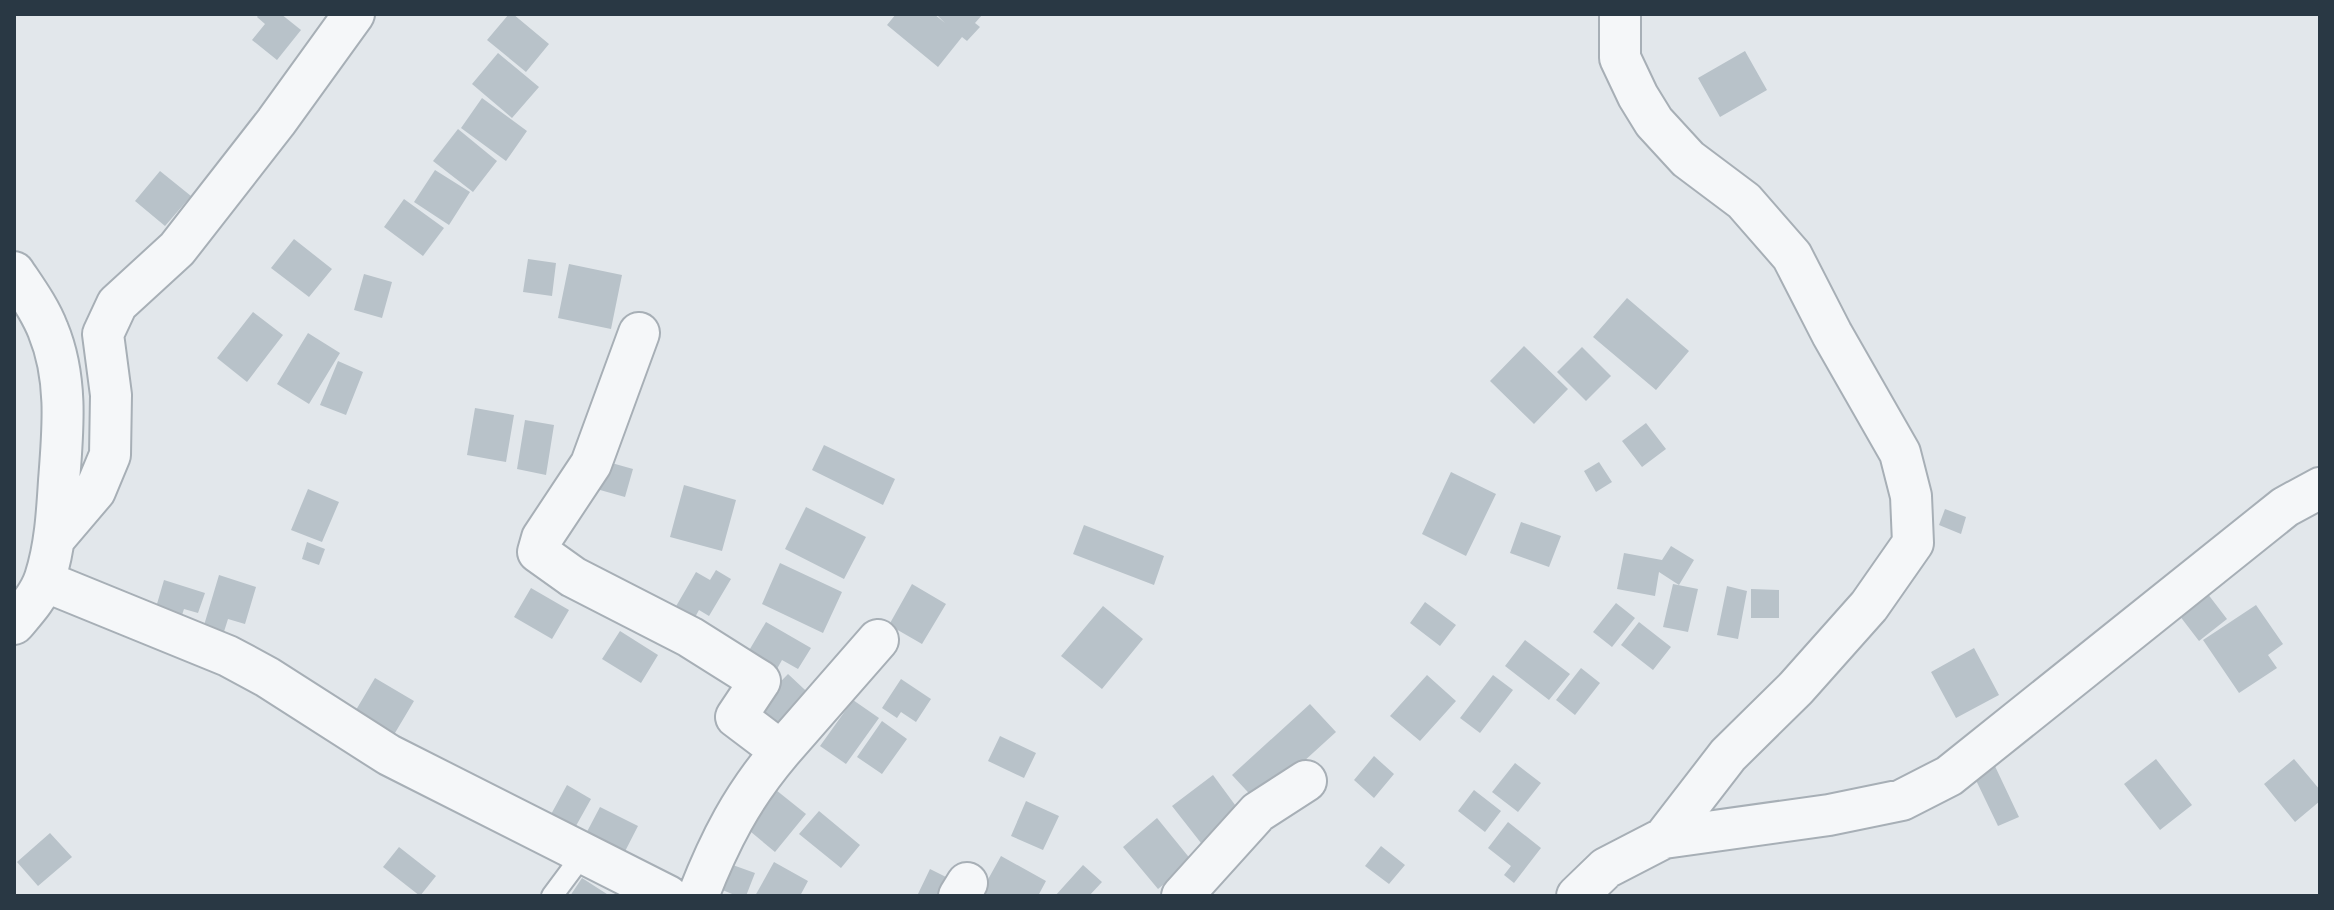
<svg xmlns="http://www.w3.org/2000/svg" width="2334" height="910" viewBox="0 0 2334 910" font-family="Commissioner,sans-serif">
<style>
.building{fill:#b8c2c9}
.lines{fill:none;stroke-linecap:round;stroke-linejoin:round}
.service-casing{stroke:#a7afb6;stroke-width:24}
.minor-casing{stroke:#a7afb6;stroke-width:44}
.service{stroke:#f5f7f9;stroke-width:20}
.minor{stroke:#f5f7f9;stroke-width:40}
</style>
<rect width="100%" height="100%" fill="#e2e7eb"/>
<!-- building -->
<path class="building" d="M259,14H281L301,30L277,60L252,40L265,24L257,17Z
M509,14H513L549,44L526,72L487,40Z
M896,14H934L945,23L936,14H983L975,23L980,27L967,41L962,37L938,67L887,25Z
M1745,51L1767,90L1720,117L1698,78Z
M498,53L539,87L512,118L472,84Z
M482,98L527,131L506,161L461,128Z
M458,129L497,161L473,192L433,161Z
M435,170L470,192L449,225L414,202Z
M160,171L191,196L165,226L135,201Z
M404,199L444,228L423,256L384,227Z
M294,239L332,269L309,297L271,268Z
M528,259L556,263L552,296L523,292Z
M569,264L622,275L611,329L558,318Z
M364,274L392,282L382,318L354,310Z
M1627,298L1689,351L1656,390L1593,337Z
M253,312L283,335L247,382L217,358Z
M308,333L340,353L309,404L277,384Z
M1524,346L1568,389L1534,424L1490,381Z
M1582,347L1611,376L1586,401L1557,372Z
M338,361L363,372L346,415L320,405Z
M475,408L514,415L506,462L467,455Z
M525,420L554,425L546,475L517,469Z
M1646,423L1666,449L1642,467L1622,441Z
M824,445L895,479L883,505L812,470Z
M601,460L633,469L625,497L593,488Z
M1599,462L1612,482L1596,492L1584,471Z
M1451,472L1496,494L1466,556L1422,534Z
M684,485L736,500L722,551L670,537Z
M308,489L339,502L322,542L291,530Z
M806,507L866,537L844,579L785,549Z
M1945,509L1966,517L1961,534L1939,525Z
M1521,522L1561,536L1549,567L1510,553Z
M1084,525L1164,556L1154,585L1073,554Z
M307,542L325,549L319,565L302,559Z
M1671,546L1694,560L1679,585L1659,572L1655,596L1617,589L1624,553L1662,560Z
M780,563L842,592L823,633L762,604Z
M716,570L731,579L709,616L699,610L694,619L675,608L696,572L710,580Z
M219,575L256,587L245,624L228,619L222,638L202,632Z
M164,580L205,593L198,613L184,609L177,630L152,621Z
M912,584L946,604L922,644L889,625Z
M1673,584L1698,589L1688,632L1663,627Z
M1727,586L1747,591L1738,639L1717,635Z
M531,588L569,610L552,639L514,617Z
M1751,589L1779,590V618H1751Z
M2204,589L2227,619L2199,641L2176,611Z
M1425,602L1456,625L1440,646L1410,623Z
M1616,603L1635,618L1612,647L1593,632Z
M2256,605L2283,644L2268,655L2277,668L2239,693L2203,640Z
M1103,606L1143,639L1102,689L1061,656Z
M766,622L811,648L798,669L782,660L773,676L744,659Z
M1639,622L1671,647L1653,670L1621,645Z
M620,631L658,655L641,683L602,659Z
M1525,640L1570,674L1549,700L1505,666Z
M1974,648L1999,695L1956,718L1931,672Z
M1581,668L1600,683L1575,715L1556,700Z
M788,674L819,703L786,737L755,708Z
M1427,675L1456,701L1420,741L1390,716Z
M1493,675L1513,690L1480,733L1460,718Z
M375,678L414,701L389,743L350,720Z
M901,679L931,699L916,722L901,712L897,718L882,708Z
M853,700L879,718L846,764L820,746Z
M1310,704L1336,732L1258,803L1232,775Z
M882,721L907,739L882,774L857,757Z
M1000,736L1036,753L1024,778L988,761Z
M1374,756L1394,774L1374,798L1354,780Z
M2156,759L2192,805L2160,830L2124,784Z
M2294,759L2320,790V801L2295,822L2264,784Z
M1993,762L2019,817L1998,826L1972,772Z
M1515,763L1541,783L1518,812L1492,792Z
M1213,775L1241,813L1201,843L1172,806Z
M567,785L591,799L567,842L543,829Z
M776,790L806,814L775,852L745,827Z
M1474,790L1501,811L1485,832L1458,811Z
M1026,801L1059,816L1043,850L1011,836Z
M600,807L638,826L618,865L580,845Z
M819,811L860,845L841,868L799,834Z
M1157,818L1192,861L1158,889L1123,847Z
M1508,822L1541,848L1514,883L1504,875L1511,866L1488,848Z
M50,833L72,857L38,886L17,862Z
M1381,846L1405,865L1389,884L1365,866Z
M399,847L436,876L420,896L383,867Z
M1001,856L1046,881L1038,896H989L981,892Z
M774,862L808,881L800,896H755Z
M730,864L755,873L746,896H737L720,889Z
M1083,865L1102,882L1089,896H1055Z
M930,869L960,884L954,896H917Z
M582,878L610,896H570Z"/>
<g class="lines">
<defs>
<path id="service" d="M552,896L584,853"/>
<path id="minor" d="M1620,14V58L1638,96L1654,122L1688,159L1744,201L1792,256L1832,334L1900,453L1911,496L1913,543L1869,606L1796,688L1728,755L1664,838
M14,272C26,290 40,309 48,330C68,378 63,430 59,481C57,514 55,547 45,578C39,596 26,610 14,624
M639,333L591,464L542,538L538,552L573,577L690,637L760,681L736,717L781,751C742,797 720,840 698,896
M55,538L95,491L110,455L111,395L103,334L117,304L177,249L276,122L354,14
M44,581L228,656L267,677L389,755L668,896
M781,751L878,640
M959,896L967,883
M1182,896L1258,812L1306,781
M1577,896L1606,868L1664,838L1829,815L1902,800L1949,776L2285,507L2320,488"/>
</defs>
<!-- service casing -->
<use href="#service" class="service-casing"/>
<!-- minor casing -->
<use href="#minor" class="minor-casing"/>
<!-- service -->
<use href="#service" class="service"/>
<!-- minor -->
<use href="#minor" class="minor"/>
</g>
<!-- border -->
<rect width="2334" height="910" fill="none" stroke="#293844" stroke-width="32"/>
</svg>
